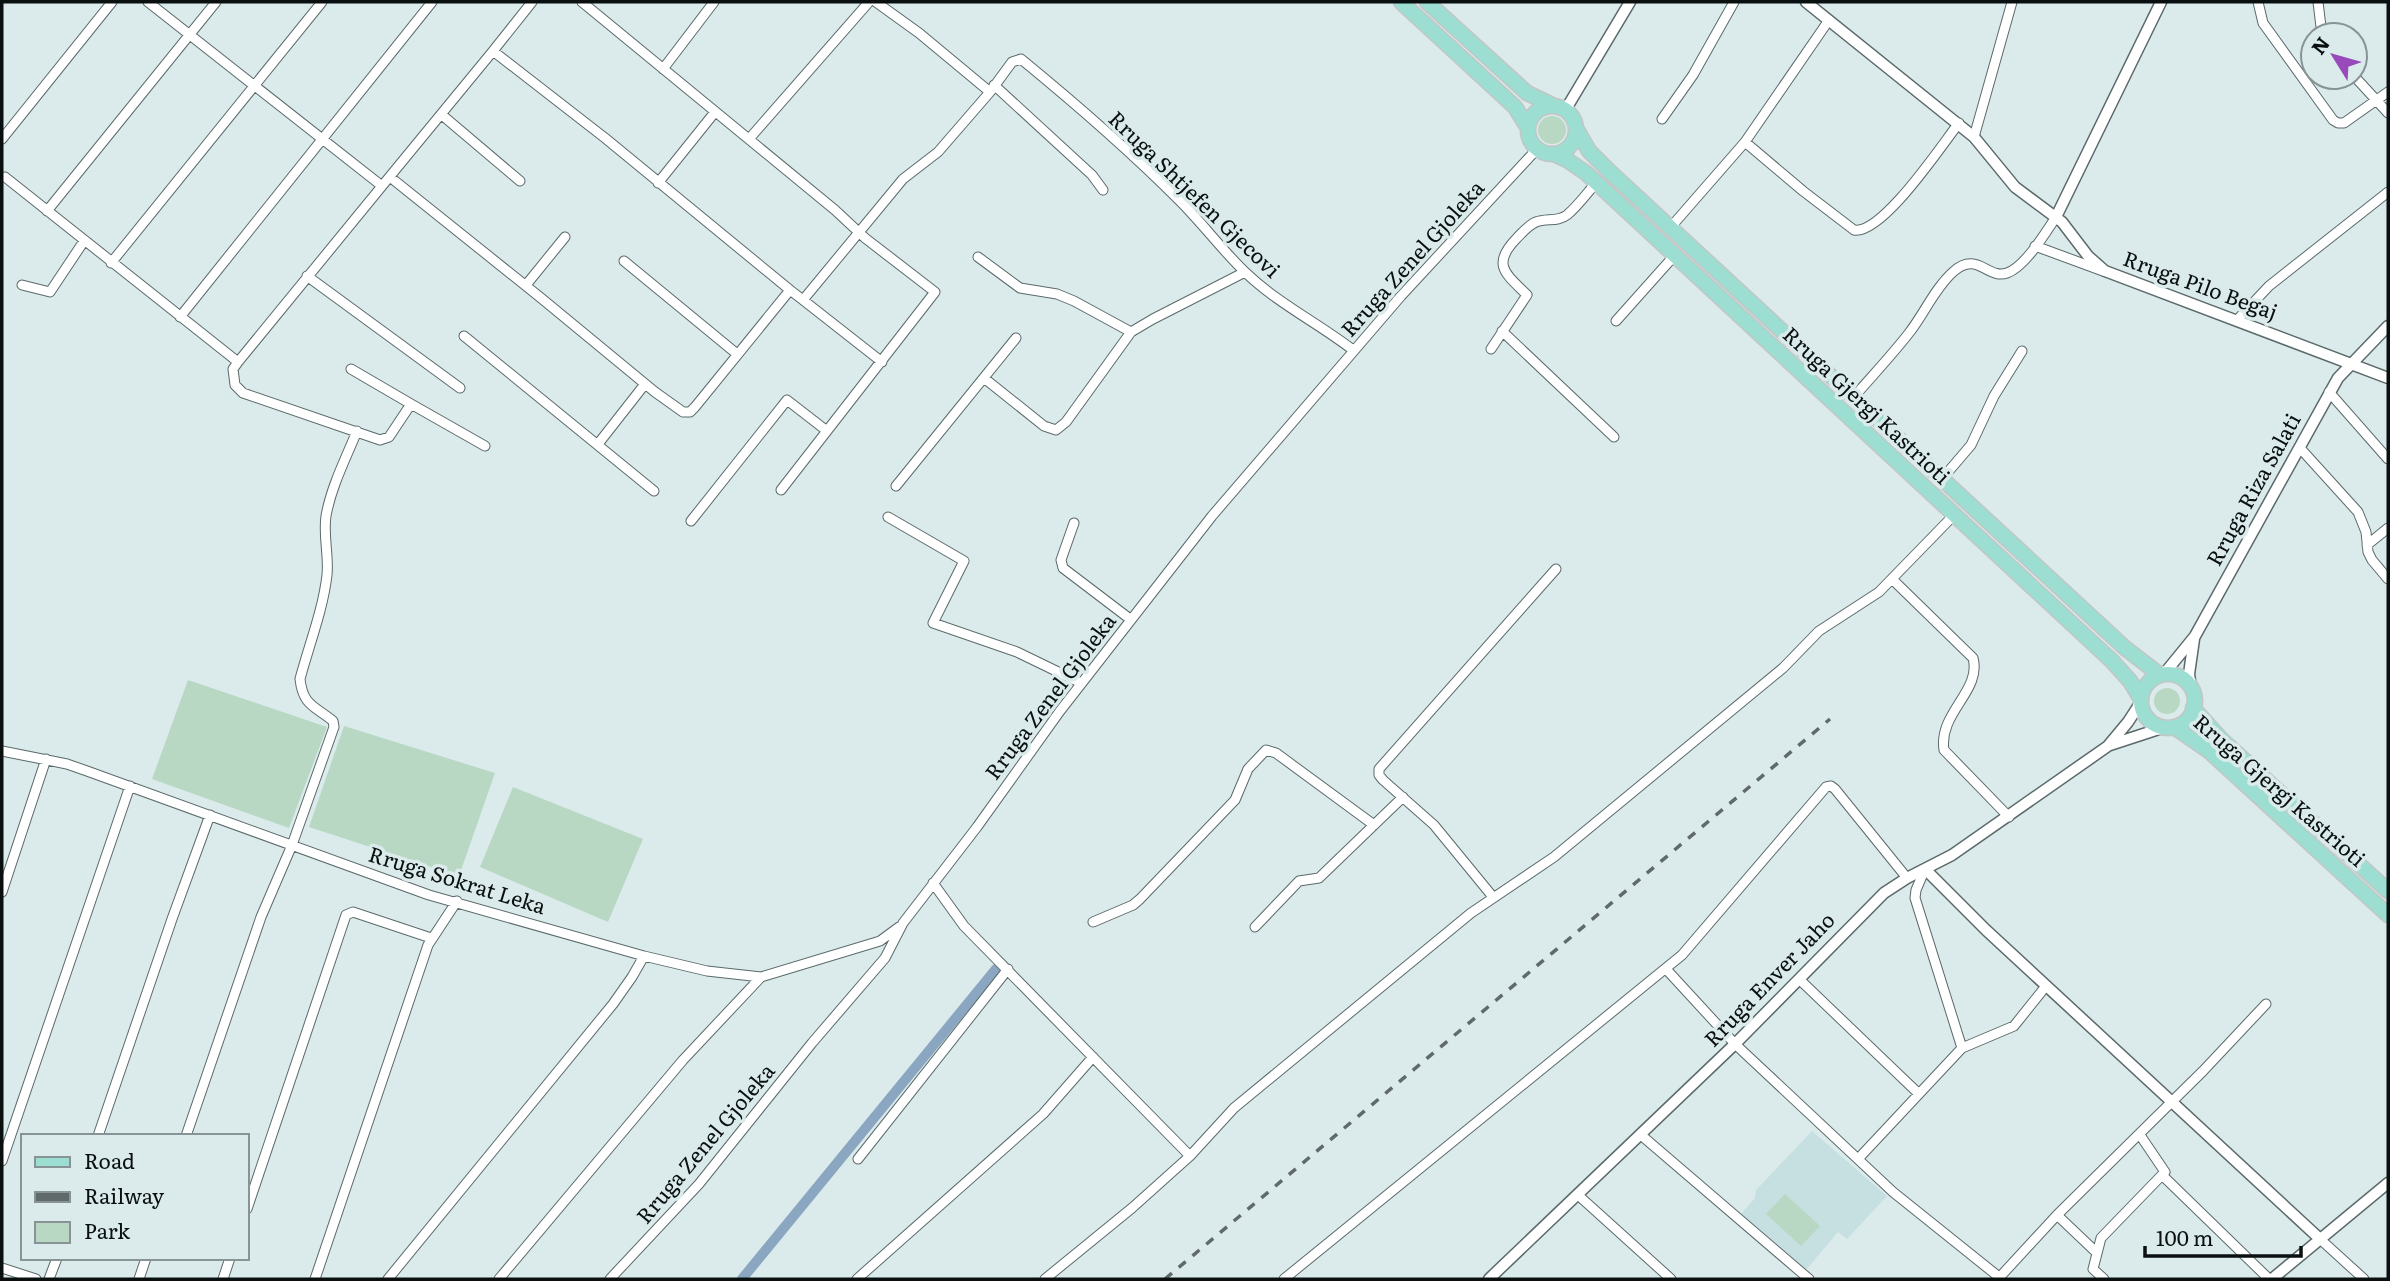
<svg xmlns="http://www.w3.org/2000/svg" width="2390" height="1281" viewBox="0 0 2390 1281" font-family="Literata,serif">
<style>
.built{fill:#c6dfe1}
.green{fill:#b8d8c3}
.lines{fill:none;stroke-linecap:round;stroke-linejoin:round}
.canal{stroke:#8aa6c0;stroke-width:10}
.minor-casing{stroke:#5b696a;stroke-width:11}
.tertiary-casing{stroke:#5b696a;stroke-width:13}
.primary-casing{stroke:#c4c6c6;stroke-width:17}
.minor{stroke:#fff;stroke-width:9}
.tertiary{stroke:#fff;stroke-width:10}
.primary{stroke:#9cded1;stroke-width:14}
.rail{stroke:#606a6a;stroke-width:3.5;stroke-dasharray:9 9;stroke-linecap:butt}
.labels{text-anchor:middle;stroke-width:7;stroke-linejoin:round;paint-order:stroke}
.street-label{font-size:21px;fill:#0a1010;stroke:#dbebec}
</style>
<rect width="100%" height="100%" fill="#dbebec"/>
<!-- built -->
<path class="built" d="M1812,1131L1887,1196L1847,1239L1838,1232L1805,1271L1741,1214L1755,1198L1756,1190Z"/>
<!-- green -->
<path class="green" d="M1538 130a14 14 0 1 1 28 0a14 14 0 1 1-28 0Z
M188,680L327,727L289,828L152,779Z
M2154 701a13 13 0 1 1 26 0a13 13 0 1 1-26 0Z
M344,726L495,773L459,876L309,827Z
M513,787L643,839L608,922L480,867Z
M1785,1194L1820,1226L1801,1246L1766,1214Z"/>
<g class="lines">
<!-- canal -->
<path class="canal" d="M742,1279L996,969"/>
<defs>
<path id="minor" d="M148,2L382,186L493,51L605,138L790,290L695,407L690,412H683L655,392L541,298L390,177
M582,2L835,210L865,238L935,292L781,490
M2258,2L2263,23L2333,120L2338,123H2344L2388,92
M2318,2L2322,35
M493,51L532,2
M663,69L714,2
M2355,77L2388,113
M994,85L1092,175L1103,190
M990,92L1012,62L1021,59C1076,104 1130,151 1180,201C1203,224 1222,250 1245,272C1277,303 1318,323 1353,350
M442,115L520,181
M1662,119L1693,75L1734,2
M1974,137L2012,2
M2,139L112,2
M749,139L869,2
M1745,142L1803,191L1854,230C1882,235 1941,146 1959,123
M5,177L238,362L382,186
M658,183L715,112
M47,211L216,2
M1670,228L1745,142L1829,20
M2035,246L2103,271
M978,257L1020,288L1057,294L1074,301L1131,332
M624,261L737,354
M111,263L322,2
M307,276L460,388
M22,285L50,292L84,241
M526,285L565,237
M790,290L803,300L903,179L938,152L990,92L919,33L876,2
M803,300L882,362
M180,317L432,2
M2237,320L2269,286L2388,192
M1616,321L1674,256
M1502,331L1614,437
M464,336L654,491
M1491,349L1527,295C1506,274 1491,265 1516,239C1522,233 1528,225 1536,222C1546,218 1558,222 1567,215C1578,206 1587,193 1596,183
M238,362L233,369L235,385L243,393L380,440L389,437L411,404L485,446
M351,369L411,404
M984,378L1044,426L1056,430L1066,422L1131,332L1153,319L1245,272
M2329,392L2388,459
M1853,398C1872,376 1892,355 1909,333C1924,314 1935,288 1953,272C1977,250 1988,280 2007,273C2025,267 2046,232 2056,217
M598,444L645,384
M2300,448L2358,512L2366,532L2368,552L2372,560L2388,579
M1942,479L1971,445L1994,396L2022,351
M896,486L1016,338
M888,517L964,561L933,623L1017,652L1081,683
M691,521L787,400L827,431
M1074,523L1061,560L1063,568L1130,619
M2367,545L2388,528
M1892,579L1973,658C1982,691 1938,713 1944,750L2009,817
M2,751L67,764L87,771L429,895L644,956L707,971L761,977L880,941L899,927
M1925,869L1916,890L1915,898L1962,1048
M933,883L964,926L1190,1156L1234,1108L1471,913L1554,857L1783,668L1819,631L1879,592L1954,515
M2,892L46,759
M1493,897L1434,825L1383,780L1379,775V769L1556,569
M1093,922L1133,905L1140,899L1235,800L1248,769L1266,750L1276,753L1374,825
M1255,927L1299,881L1319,878L1403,797
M1666,969L1735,1044L1893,1192L1999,1277
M1799,979L1919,1094
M1641,1135L1809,1279
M2140,1135L2165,1172L2162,1175
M98,1136L172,919L210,815
M186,1136L261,917L292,845L334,727L333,721C315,706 303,706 300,679C309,645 323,610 327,575C329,555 323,536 326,516C331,487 346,458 357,431
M858,1159L1008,969
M1858,1159L1962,1048L2014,1026L2046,986
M2,1161L130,786
M1578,1195L1671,1279
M247,1209L346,915L353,912L431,938
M2057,1215L2097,1253
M2320,1239L2364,1279
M2,1268L36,1279
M49,1279L57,1258
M139,1279L146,1258
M223,1279L230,1258
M315,1279L428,945L457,901
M388,1279L613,1004L632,977L644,956
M499,1279L683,1060L761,977
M610,1279L699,1184L812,1043L885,958L903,923L977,827L1060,711L1212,516L1401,296L1537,149
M857,1279L1043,1114L1093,1057
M1045,1279L1132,1208L1190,1156
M1284,1279L1682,955L1826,787L1831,786L1835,789L1907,878
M1998,1279L2057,1215L2203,1071L2266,1004
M2104,1279L2093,1269L2101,1238L2162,1175L2269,1279"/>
<path id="tertiary" d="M1806,2L1974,137L2015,187L2062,222L2088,256L2105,271L2388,378
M1566,109L1630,2
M2056,217L2161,2
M2164,674L2195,636L2338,378L2388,326
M2191,688L2189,674L2194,639
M2110,745L2165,727
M1925,869L1986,930L2320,1239
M1489,1279L1735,1044L1884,893L1907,878L1952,855L2108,746L2128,722L2141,702
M2272,1279L2388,1183"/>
<path id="primary" d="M1401,2L1515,107L1528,128
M1427,2L1527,93L1552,105
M1528 130a24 24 0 1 1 48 0a24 24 0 1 1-48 0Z
M1577,130L1589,151L1609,171L2125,648L2160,675
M1554,154L1567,160L1586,173L2112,661L2130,681L2141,699
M2141 701a27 27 0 1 1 54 0a27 27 0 1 1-54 0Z
M2193,708L2221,739L2388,891
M2174,727L2209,751L2388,915"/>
</defs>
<!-- minor casing -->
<use href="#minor" class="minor-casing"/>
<!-- tertiary casing -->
<use href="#tertiary" class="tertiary-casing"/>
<!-- primary casing -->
<use href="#primary" class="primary-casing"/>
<!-- minor -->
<use href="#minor" class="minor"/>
<!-- tertiary -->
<use href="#tertiary" class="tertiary"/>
<!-- primary -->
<use href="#primary" class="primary"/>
<!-- rail -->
<path class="rail" d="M1165,1279L1830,719"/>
</g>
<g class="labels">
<!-- street labels -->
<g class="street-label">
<text transform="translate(1194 195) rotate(44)" y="7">Rruga Shtjefen Gjecovi</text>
<text transform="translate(1413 259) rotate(-48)" y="7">Rruga Zenel Gjoleka</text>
<text transform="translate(2200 286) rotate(20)" y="7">Rruga Pilo Begaj</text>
<text transform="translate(1866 406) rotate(43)" y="7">Rruga Gjergj Kastrioti</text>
<text transform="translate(2254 490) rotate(-61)" y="7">Rruga Riza Salati</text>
<text transform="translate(1051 697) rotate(-53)" y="7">Rruga Zenel Gjoleka</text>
<text transform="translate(2279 791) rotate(41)" y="7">Rruga Gjergj Kastrioti</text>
<text transform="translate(457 881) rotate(17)" y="7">Rruga Sokrat Leka</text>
<text transform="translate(1770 980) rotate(-46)" y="7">Rruga Enver Jaho</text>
<text transform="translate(706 1144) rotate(-50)" y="7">Rruga Zenel Gjoleka</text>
</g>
</g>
<!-- border -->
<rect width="2390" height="1281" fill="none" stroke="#0a1010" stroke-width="7"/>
<!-- legend -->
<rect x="21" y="1134" width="228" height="126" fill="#dbebec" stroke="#879394" stroke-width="2"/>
<rect x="35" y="1157" width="35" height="10" fill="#9cded1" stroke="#879394" stroke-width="2"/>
<text x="84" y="1169" font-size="21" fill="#0a1010">Road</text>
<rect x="35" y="1192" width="35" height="10" fill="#606a6a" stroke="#879394" stroke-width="2"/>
<text x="84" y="1204" font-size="21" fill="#0a1010">Railway</text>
<rect x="35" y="1222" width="35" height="21" fill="#b8d8c3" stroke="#879394" stroke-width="2"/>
<text x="84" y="1239" font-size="21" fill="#0a1010">Park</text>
<!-- north arrow -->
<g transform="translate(2334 56) rotate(307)"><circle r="33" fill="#dbebec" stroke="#879394" stroke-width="2"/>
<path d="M0-5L12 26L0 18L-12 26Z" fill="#9849ba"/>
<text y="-10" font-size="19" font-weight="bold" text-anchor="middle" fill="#0a1010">N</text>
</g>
<!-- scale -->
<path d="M2145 1246v10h156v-10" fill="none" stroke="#0a1010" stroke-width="3.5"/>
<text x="2156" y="1246" font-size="21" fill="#0a1010" stroke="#dbebec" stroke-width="5" paint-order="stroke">100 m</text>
</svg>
